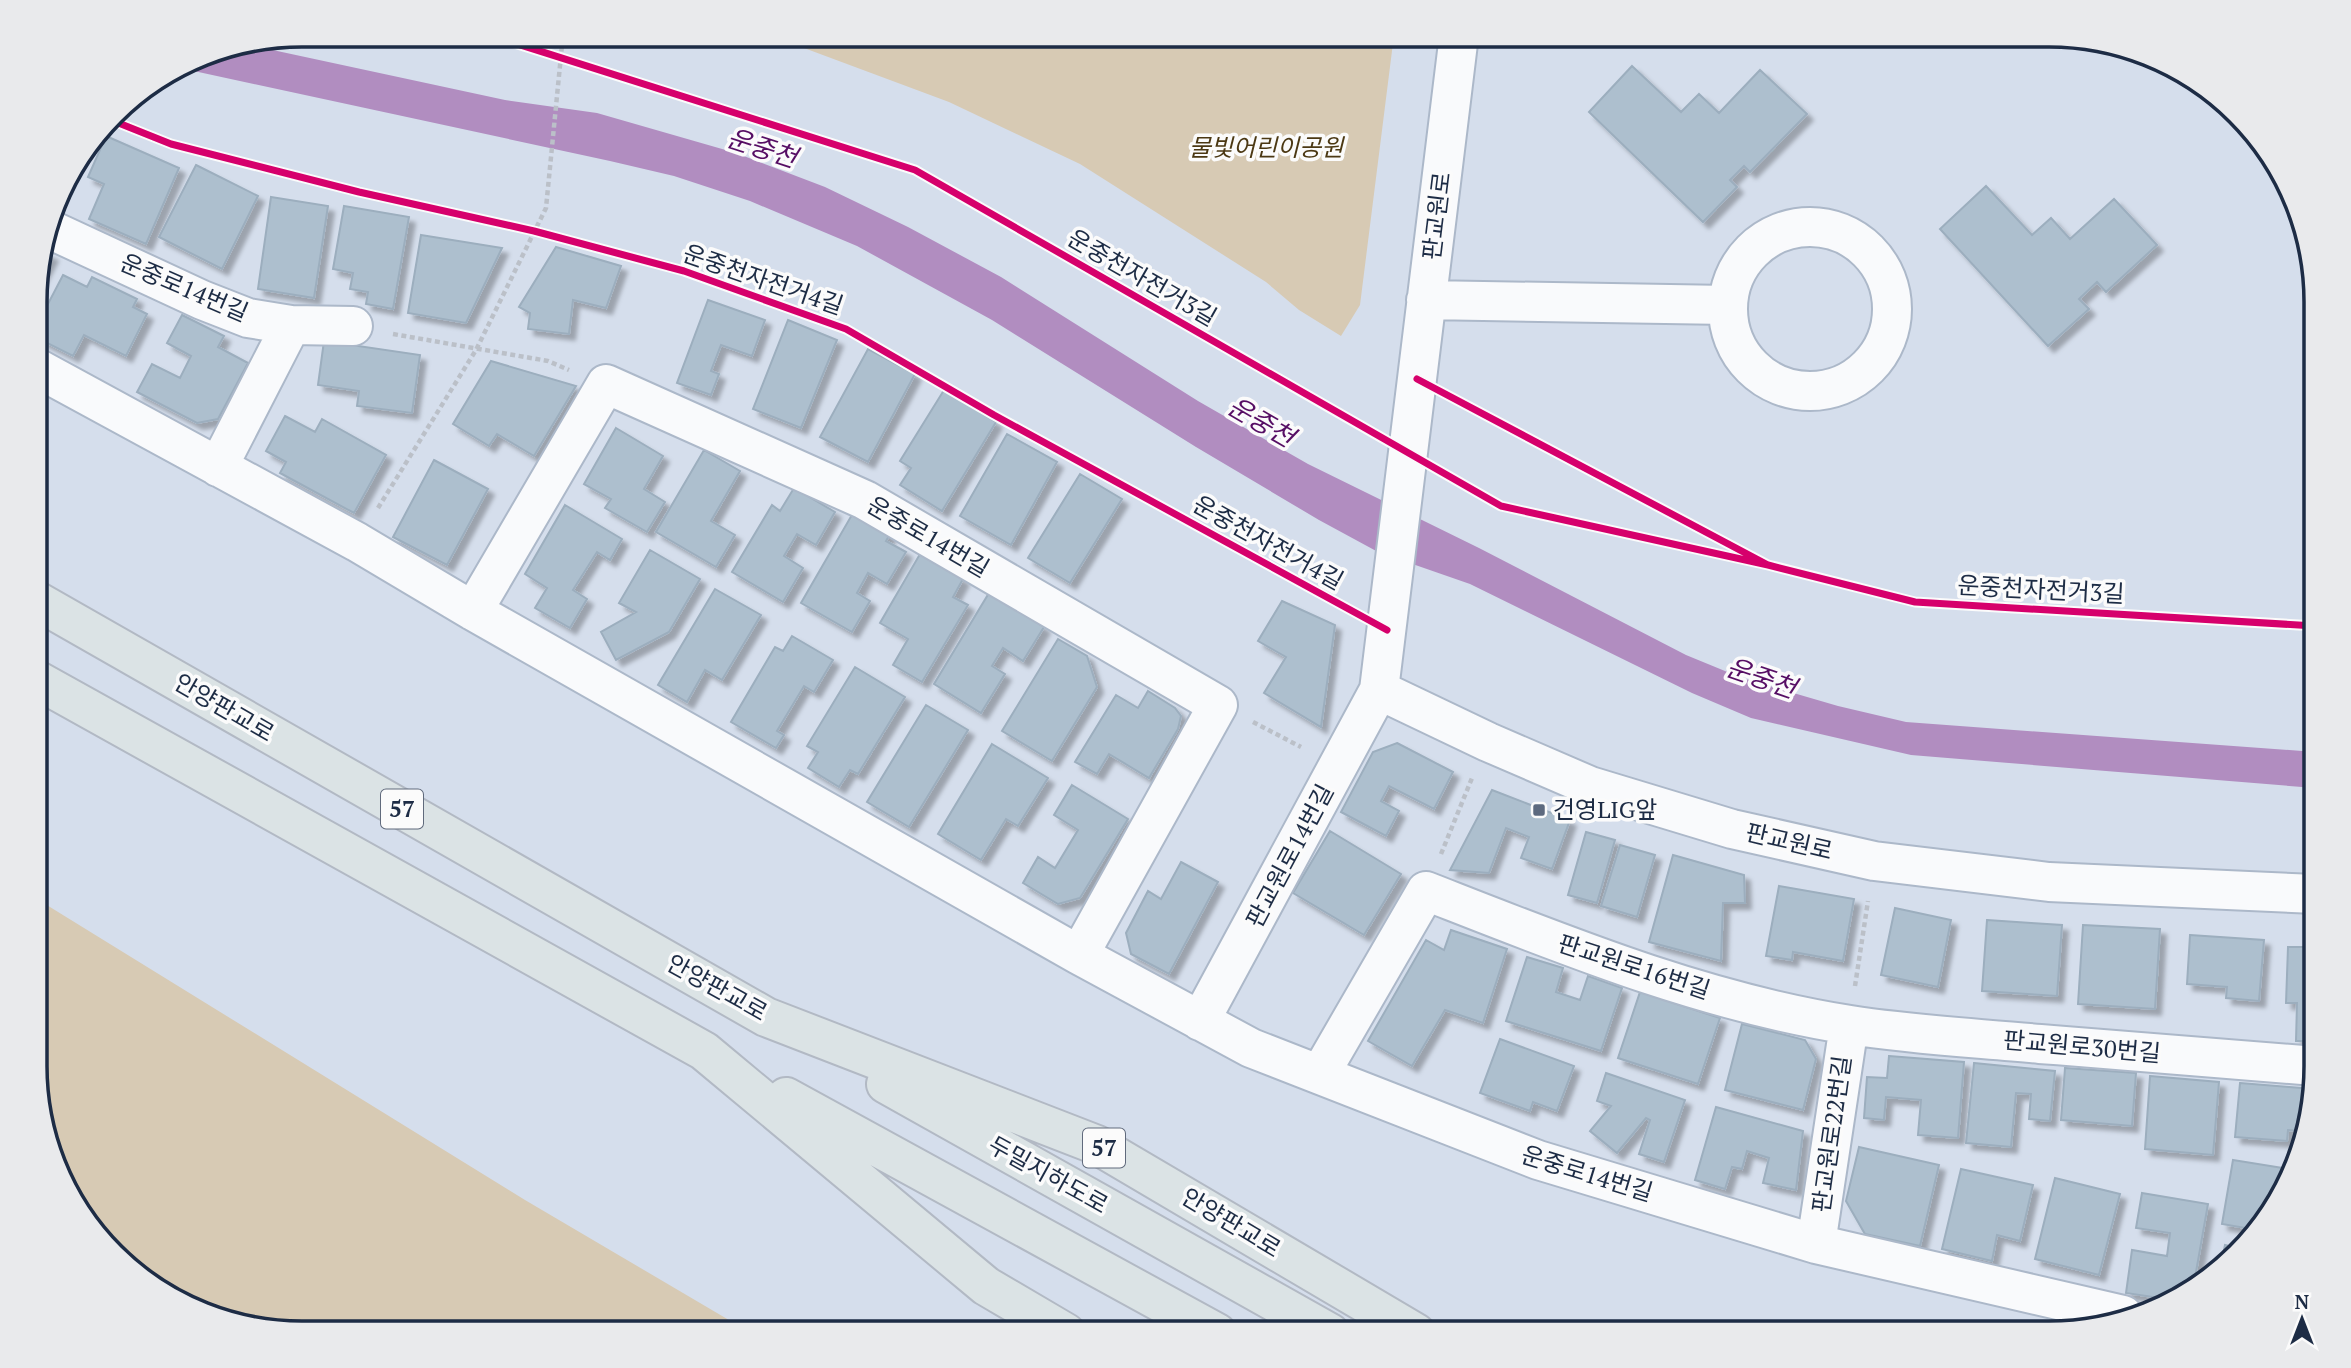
<svg xmlns="http://www.w3.org/2000/svg" width="2351" height="1368" viewBox="0 0 2351 1368" font-family="'PT Serif','Noto Sans KR',serif">
<style>
.green{fill:#d7cab4}
.water{fill:#b18dc0}
.building{fill:#adbfce;stroke:#9caebe;stroke-width:2;filter:url(#shadow)}
.lines{fill:none;stroke-linecap:round;stroke-linejoin:round}
.minor-casing{stroke:#acb8c9;stroke-width:42}
.major-casing{stroke:#b2b9c4;stroke-width:42}
.path{stroke:#bbc0c8;stroke-width:4.5;stroke-dasharray:5 3.5;stroke-linecap:butt}
.minor{stroke:#f9fafc;stroke-width:38}
.major{stroke:#dbe3e5;stroke-width:38}
.cycleway-casing{stroke:#fbfbfb;stroke-width:11}
.cycleway{stroke:#d6006c;stroke-width:7}
.poi-dot{fill:#5d6a7f;stroke:#fbfbfb;stroke-width:2.5}
.labels{text-anchor:middle;stroke-width:7;stroke-linejoin:round;paint-order:stroke}
.shield{fill:#fbfbfb;stroke:#606a7c;stroke-width:2}
.shield-label{font-size:23px;font-weight:bold;fill:#1d2c45}
.park-label{font-size:24px;font-style:italic;fill:#4b3813;stroke:#fbfbfb}
.street-label{font-size:24px;fill:#1d2c45;stroke:#fbfbfb}
.poi-label{font-size:24px;fill:#1d2c45;stroke:#fbfbfb;text-anchor:start}
.water-label{font-size:26px;font-style:italic;fill:#560e64;stroke:#fbfbfb}
.rim{fill:none;stroke:#1d2c45;stroke-width:3.5}
</style>
<defs>
<filter id="shadow"><feDropShadow dx="6" dy="6" stdDeviation="2" flood-color="#0004"/></filter>
</defs>
<rect width="100%" height="100%" fill="#d5deec"/>
<!-- green -->
<path class="green" d="M757,35H1394L1360,305L1341,336L1299,310L1266,282L1080,164L949,102L804,48Z
M37,899L525,1200L751,1333H302L232,1324L168,1297L80,1214L37,1100Z"/>
<!-- water -->
<path class="water" d="M249,45L505,100L597,113L736,153L825,187L908,227L1001,277L1198,401L1308,464L1479,548L1686,655L1742,678L1838,706L1906,722L2315,752V788L1911,755L1751,718L1692,693L1470,584L1378,552L1319,520L1196,447L992,320L857,246L750,201L674,176L610,161L180,68L200,55Z"/>
<!-- building -->
<path class="building" d="M1632,66L1681,112L1699,94L1719,113L1760,70L1807,114L1750,172L1744,166L1730,180L1737,187L1703,222L1589,112Z
M106,136L179,168L146,244L89,219L104,184L88,177Z
M196,165L258,196L222,269L159,237Z
M1986,186L2032,235L2051,218L2070,239L2114,199L2157,245L2106,292L2097,282L2079,299L2089,309L2048,346L1940,229Z
M271,197L328,206L314,298L258,289Z
M344,206L409,217L393,309L366,304L368,292L350,289L353,273L333,269Z
M421,235L502,248L466,323L408,313Z
M556,247L621,266L606,308L573,300L569,334L528,329L530,313L519,307Z
M42,251L52,255L37,284V268Z
M63,275L87,287L92,277L137,299L133,307L147,314L126,356L84,335L73,356L37,338V325Z
M708,300L765,320L752,356L721,345L711,371L719,374L711,395L677,383Z
M182,315L224,336L218,347L248,363L218,419L197,423L137,392L152,364L180,378L191,356L167,343Z
M788,320L837,340L801,428L753,409Z
M324,341L420,355L412,413L357,406L359,391L318,385Z
M868,349L915,374L868,462L820,437Z
M491,361L576,386L534,456L497,434L489,446L453,424Z
M944,390L996,422L942,511L900,485L911,468L900,461Z
M285,416L315,432L322,419L386,455L354,513L280,473L286,462L266,451Z
M616,428L663,456L644,489L665,502L647,532L605,508L611,499L584,484Z
M1007,434L1057,462L1011,545L960,516Z
M704,450L740,471L711,521L735,535L716,567L656,532Z
M434,460L488,489L447,565L393,537Z
M1080,474L1122,499L1070,583L1028,558Z
M794,488L835,512L816,545L797,534L784,556L803,568L783,602L732,572L772,505L780,511Z
M565,505L622,539L610,560L597,552L573,590L587,599L570,628L535,608L547,588L525,574Z
M853,513L890,534L886,541L906,552L887,584L868,573L857,593L870,601L852,632L801,603Z
M650,550L700,579L669,632L616,660L601,632L636,612L619,603Z
M920,554L963,579L953,597L968,605L922,682L893,665L908,639L880,623Z
M715,589L761,615L722,680L705,670L687,702L658,685Z
M989,593L1044,627L1023,661L1003,648L992,666L1005,674L981,713L934,684Z
M1282,601L1335,625L1321,727L1264,693L1286,657L1258,641Z
M792,636L833,660L814,692L804,686L777,731L784,735L776,748L731,722L775,647L783,651Z
M1058,639L1087,656L1097,687L1052,761L1002,731Z
M855,667L905,697L858,774L850,770L839,787L808,768L818,752L807,746Z
M1148,691L1175,708L1181,716L1178,729L1149,778L1109,754L1097,774L1075,762L1116,695L1138,708Z
M926,705L968,730L909,827L867,802Z
M1397,743L1453,772L1434,809L1389,786L1381,801L1399,811L1386,836L1341,812L1373,752Z
M992,744L1048,778L1018,826L1006,819L981,860L938,834Z
M1072,785L1128,819L1080,898L1058,904L1023,883L1038,857L1055,868L1078,830L1054,815Z
M1492,790L1570,820L1552,869L1521,858L1529,837L1506,828L1489,873L1450,870Z
M1330,831L1401,874L1364,935L1293,893Z
M1586,832L1615,840L1597,903L1568,895Z
M1620,845L1655,855L1637,917L1601,906Z
M1673,855L1744,875L1745,903H1723L1721,961L1649,942Z
M1181,862L1218,882L1169,974L1131,954L1126,933L1148,891L1161,899Z
M1779,886L1854,899L1843,961L1793,952L1792,960L1766,956Z
M1895,908L1951,920L1938,987L1881,975Z
M1987,920L2062,925L2057,996L1982,991Z
M2083,925L2160,929L2155,1009L2078,1004Z
M1451,930L1507,949L1483,1023L1445,1010L1412,1066L1368,1041L1426,940L1444,950Z
M2190,935L2264,940L2259,1001L2226,998L2227,987L2187,984Z
M2288,947H2315V1041H2296L2297,1003H2286Z
M1527,957L1563,968L1556,992L1580,1000L1588,976L1622,988L1601,1051L1506,1021Z
M1640,992L1720,1018L1698,1084L1618,1058Z
M1742,1024L1805,1040L1816,1059L1803,1110L1725,1090Z
M1500,1039L1574,1066L1557,1111L1533,1102L1530,1111L1480,1093Z
M1889,1056L1964,1062L1958,1138L1918,1135L1921,1100L1886,1097L1884,1120L1864,1118L1867,1077L1887,1078Z
M1974,1063L2055,1071L2050,1121L2029,1119L2031,1094L2016,1093L2011,1147L1966,1143Z
M2065,1068L2136,1073L2132,1126L2061,1120Z
M1606,1073L1685,1100L1664,1162L1639,1154L1650,1120L1646,1118L1617,1153L1590,1131L1611,1106L1597,1101Z
M2150,1076L2219,1082L2213,1155L2145,1149Z
M2240,1083L2314,1089L2301,1131L2288,1130L2287,1141L2235,1137Z
M1716,1107L1803,1131L1796,1190L1763,1183L1769,1158L1747,1151L1742,1169L1732,1167L1725,1189L1695,1180Z
M1859,1147L1939,1165L1920,1246L1865,1234L1846,1201Z
M2233,1160L2289,1169L2280,1200L2257,1230L2222,1224Z
M1961,1169L2033,1185L2020,1241L1997,1235L1992,1261L1942,1249Z
M2055,1178L2120,1194L2099,1275L2035,1259Z
M2142,1193L2208,1204L2193,1289L2183,1297L2173,1300L2126,1293L2132,1250L2167,1256L2170,1233L2136,1228Z
M2225,1245L2243,1249L2220,1269Z"/>
<g class="lines">
<defs>
<path id="minor" d="M1459,35L1379,690L1488,742L1590,786L1732,829L1874,861L2049,882L2315,894
M1728 309a82 82 0 1 1 164 0a82 82 0 1 1-164 0Z
M49,229L202,300L248,318L291,325L353,326
M1426,300L1728,305
M37,368L357,542L473,611L1079,955L1251,1048L1538,1160L1816,1244L2123,1315
M218,467L291,325
M473,611L606,384L865,500L1218,705L1079,955
M1200,1021L1379,690
M1320,1074L1426,891C1564,945 1703,1002 1850,1025C1913,1035 1977,1038 2040,1044C2132,1051 2224,1059 2315,1066
M1816,1244L1849,1025"/>
<path id="major" d="M37,601L766,1017L1097,1145L1416,1333
M37,680L704,1051L986,1286L1066,1333
M886,1084L1330,1333
M786,1097L1217,1333"/>
</defs>
<!-- minor casing -->
<use href="#minor" class="minor-casing"/>
<!-- major casing -->
<use href="#major" class="major-casing"/>
<!-- path -->
<path class="path" d="M393,334L548,361L569,370
M378,508L476,350L546,208L563,35
M1253,722L1301,747
M1441,854L1472,778
M1855,986L1868,901"/>
<!-- minor -->
<use href="#minor" class="minor"/>
<!-- major -->
<use href="#major" class="major"/>
<defs>
<path id="cycleway" d="M489,35L915,170L1501,506L1768,565
M111,120L171,144L359,192L534,231L684,271L846,329L994,415L1387,630
M1417,379L1768,565L1915,602L2315,626"/>
</defs>
<!-- cycleway casing -->
<use href="#cycleway" class="cycleway-casing"/>
<!-- cycleway -->
<use href="#cycleway" class="cycleway"/>
</g>
<!-- markers -->
<rect class="poi-dot" x="1532" y="803" width="14" height="14" rx="3.5"/>
<g class="labels">
<!-- shield labels -->
<g class="shield">
<rect x="381" y="789.5" width="42" height="39" rx="5"/>
<rect x="1083" y="1128.5" width="42" height="39" rx="5"/>
</g>
<g class="shield-label">
<text x="402" y="817">57</text>
<text x="1104" y="1156">57</text>
</g>
<!-- park labels -->
<g class="park-label">
<text x="1266" y="156">물빛어린이공원</text>
</g>
<!-- street labels -->
<g class="street-label">
<text transform="translate(1437 216) rotate(-83)" y="8">판교원로</text>
<text transform="translate(1142 278) rotate(30)" y="8">운중천자전거3길</text>
<text transform="translate(763 280) rotate(19)" y="8">운중천자전거4길</text>
<text transform="translate(184 288) rotate(23)" y="8">운중로14번길</text>
<text transform="translate(928 537) rotate(30)" y="8">운중로14번길</text>
<text transform="translate(1268 543) rotate(29)" y="8">운중천자전거4길</text>
<text transform="translate(2041 590) rotate(3)" y="8">운중천자전거3길</text>
<text transform="translate(224 708) rotate(30)" y="8">안양판교로</text>
<text transform="translate(1789 842) rotate(13)" y="8">판교원로</text>
<text transform="translate(1290 856) rotate(-62)" y="8">판교원로14번길</text>
<text transform="translate(1634 967) rotate(18)" y="8">판교원로16번길</text>
<text transform="translate(717 988) rotate(29)" y="8">안양판교로</text>
<text transform="translate(2082 1047) rotate(5)" y="8">판교원로30번길</text>
<text transform="translate(1832 1134) rotate(-82)" y="8">판교원로22번길</text>
<text transform="translate(1587 1174) rotate(17)" y="8">운중로14번길</text>
<text transform="translate(1048 1175) rotate(29)" y="8">두밀지하도로</text>
<text transform="translate(1231 1223) rotate(31)" y="8">안양판교로</text>
</g>
<!-- poi labels -->
<g class="poi-label">
<text x="1553" y="818">건영LIG앞</text>
</g>
<!-- water labels -->
<g class="water-label">
<text transform="translate(762 148) rotate(18)" y="9">운중천</text>
<text transform="translate(1261 422) rotate(30)" y="9">운중천</text>
<text transform="translate(1761 678) rotate(19)" y="9">운중천</text>
</g>
</g>
<!-- crop -->
<path d="M0 0H2351V1368H0ZM302 47H2049A255 255 0 0 1 2304 302V1066A255 255 0 0 1 2049 1321H302A255 255 0 0 1 47 1066V302A255 255 0 0 1 302 47Z" fill="#e9eaec" fill-rule="evenodd"/>
<path class="rim" d="M302 47H2049A255 255 0 0 1 2304 302V1066A255 255 0 0 1 2049 1321H302A255 255 0 0 1 47 1066V302A255 255 0 0 1 302 47Z"/>
<!-- north arrow -->
<g transform="translate(2302 1319)" stroke="#fbfbfb" stroke-width="5" paint-order="stroke">
<path d="M0-5L12 26L0 18L-12 26Z" fill="#1d2c45"/>
<text y="-10" font-size="19" font-weight="bold" text-anchor="middle" fill="#1d2c45">N</text>
</g>
</svg>
